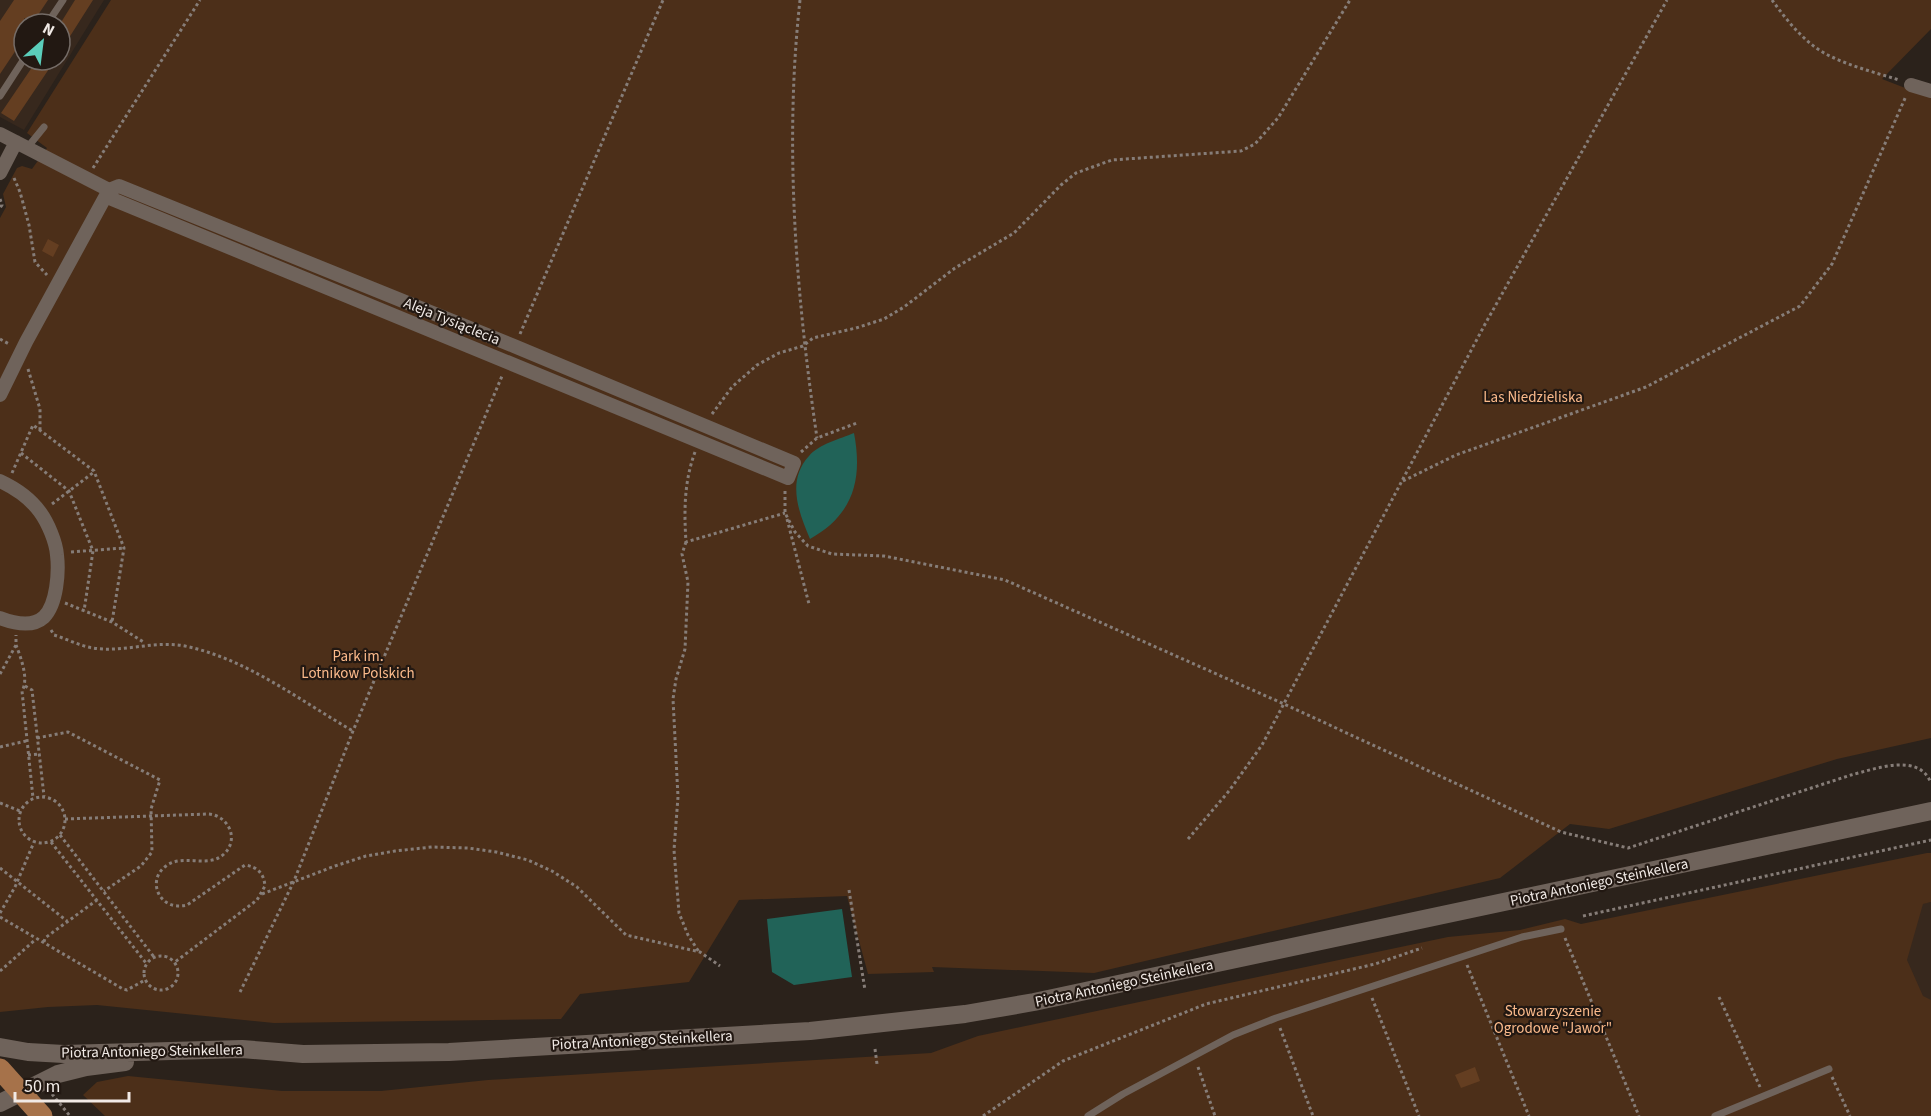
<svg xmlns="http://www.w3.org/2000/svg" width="1931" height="1116" viewBox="0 0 1931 1116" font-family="'Source Sans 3',sans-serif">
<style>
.built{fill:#37281d;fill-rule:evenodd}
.green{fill:#4c2f19}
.water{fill:#216358}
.building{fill:#643e21}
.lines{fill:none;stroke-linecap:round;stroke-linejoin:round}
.path{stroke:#867d78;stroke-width:3;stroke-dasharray:3 3;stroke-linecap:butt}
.lane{stroke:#6f635b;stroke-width:7}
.street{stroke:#6f635b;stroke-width:14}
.secondary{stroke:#6f635b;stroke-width:18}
.primary{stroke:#a6724a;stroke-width:21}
.labels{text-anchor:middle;stroke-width:4.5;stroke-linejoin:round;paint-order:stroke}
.street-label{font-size:15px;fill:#f1eae6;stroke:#221812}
.park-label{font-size:15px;fill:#fbba8b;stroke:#221812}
</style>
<rect width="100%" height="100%" fill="#2b221b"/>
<!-- built -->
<path class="built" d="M0,0H104L24,130L0,117ZM24,24H60V60H24Z
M1931,902V1116L1869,913Z"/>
<!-- green -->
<path class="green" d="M111,0H1931V29L1882,79L1931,98V738L1837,759L1609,829L1570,824L1500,878L1094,973L932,967L934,972L868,974L847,896L739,900L689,982L580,994L561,1019L274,1023L97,1005L48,1007L0,1012V218L6,207L3,194L17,168L22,166L32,169L47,148L27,133Z
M1927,853H1931V902L1923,904L1907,960L1923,996L1931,1000V1116H105L83,1095L97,1082L128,1076L282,1091H381L488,1080L931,1053L978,1036L1448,937L1520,930L1565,919L1581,924Z"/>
<!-- water -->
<path class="water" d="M854,433C863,480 853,515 810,539C799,513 786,481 809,456C819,444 840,439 854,433Z
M842,909L852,977L794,985L772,972L767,919Z"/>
<!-- building -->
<path class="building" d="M14,0H48L32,24L24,18V38L0,74V21Z
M75,0H93L60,52V24Z
M37,60H55L14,121L1,113Z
M48,239L59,245L53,257L42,251Z
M1475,1067L1480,1081L1461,1088L1455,1075Z"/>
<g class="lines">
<!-- path -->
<path class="path" d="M800,0C784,145 796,294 817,438
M1772,0C1788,22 1807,46 1832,57C1853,67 1877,73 1899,80
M93,168L200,0
M14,178L20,192L29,225L35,262L47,275
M0,199L2,205L0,208
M520,334L663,0
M0,339L9,344
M28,369L40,409V430
M712,414L732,387L757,365L779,353L803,346L813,338L856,328L884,319L904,307L955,268L1014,233L1061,185L1076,173L1112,160L1241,151L1255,144L1278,118L1350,0
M695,452C684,482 684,511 686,542L785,513
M801,452L817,438L857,423
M21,453L69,491L93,551L84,611
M12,473L33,425L94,471L124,548L112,622
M1403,481L1456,455L1646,387L1800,306L1832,264L1906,96
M785,491V513L795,532L808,546L832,554L884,556L1005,580L1284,704L1561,832L1628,848L1851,775C1875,769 1919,752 1931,783
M52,504L94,472
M787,519L809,604
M686,542L682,554L688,582L685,649L676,679L673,699L678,797L674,850L679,913L688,935L699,952
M71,552L124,548
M65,603L112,622L145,643
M51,630L54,635C67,639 80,646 93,648C123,653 154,640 185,646C247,659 299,700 353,731
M16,645C21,658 29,679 22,691L33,798
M0,674L16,645V635
M25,686L32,690L44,796
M37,738L68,732L160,780L151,809L152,852L141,866L104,891
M0,747L26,741
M28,755L39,754
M19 820a23 23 0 1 1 46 0a23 23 0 1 1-46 0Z
M0,803L20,811
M65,819L208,814C228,815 240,839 224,854C208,869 183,853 166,866C146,880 159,912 187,905L245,865C258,867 264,874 265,886L257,900L175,962
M60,835L154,957
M1188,839L1229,791L1262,745L1484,326L1667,0
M51,842L146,963
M0,868L67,921
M849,890L865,990
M262,894L335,866L366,856L395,851L432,847L468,848L496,852L528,860L552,871L577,887L626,935L700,952L720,966
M0,913L15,887L34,842
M1583,916L1931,840
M0,917L123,989L127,990L145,980
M1565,938L1639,1116
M44,942L45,938L97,900
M144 973a17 17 0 1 1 34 0a17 17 0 1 1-34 0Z
M1467,965L1529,1116
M0,971L36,939
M240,992L294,881L353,731L502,376
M1719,997L1760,1087
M1372,998L1419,1116
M1280,1028L1313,1116
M875,1049L877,1064
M1198,1067L1215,1116
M1832,1077L1850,1116
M52,1094L70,1116
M983,1116L1063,1061L1206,1004L1375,964L1422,948"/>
<!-- lane -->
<path class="lane" d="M47,24L63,0
M0,96L24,59
M27,148L44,127
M1088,1116L1123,1094L1233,1035L1276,1018L1522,937L1561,929
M1715,1116L1829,1069"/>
<!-- street -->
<path class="street" d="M1911,85L1931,91
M0,134L109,190L112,199L788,478L794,463L514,346L119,186L109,190
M0,173L16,142
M0,395L26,342L109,190
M0,481C15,488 30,498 40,512C48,523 56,542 57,555C59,572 57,604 44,617C32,628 13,623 0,618"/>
<!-- secondary -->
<path class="secondary" d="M0,1047L28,1052L64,1054L242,1049L303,1054L449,1052L810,1031L965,1014L1034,1002L1931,811
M0,1103L58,1074L86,1067L125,1062"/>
<!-- primary -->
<path class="primary" d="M0,1069L42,1116"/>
</g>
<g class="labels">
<!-- street labels -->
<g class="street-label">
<text transform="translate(452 321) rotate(22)" y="5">Aleja Tysiąclecia</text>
<text transform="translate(1599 882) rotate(-12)" y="5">Piotra Antoniego Steinkellera</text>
<text transform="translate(1124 983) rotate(-12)" y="5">Piotra Antoniego Steinkellera</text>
<text transform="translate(642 1040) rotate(-3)" y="5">Piotra Antoniego Steinkellera</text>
<text transform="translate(152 1051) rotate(-1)" y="5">Piotra Antoniego Steinkellera</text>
</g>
<!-- park labels -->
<g class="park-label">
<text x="1533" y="402">Las Niedzieliska</text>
<text x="358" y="661">Park im.<tspan x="358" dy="17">Lotnikow Polskich</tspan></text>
<text x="1553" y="1016">Stowarzyszenie<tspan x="1553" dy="17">Ogrodowe "Jawor"</tspan></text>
</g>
</g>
<!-- north arrow -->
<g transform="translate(42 42) rotate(28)"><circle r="28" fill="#221812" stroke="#756c67" stroke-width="1.5"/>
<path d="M0-4.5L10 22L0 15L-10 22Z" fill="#5bcebb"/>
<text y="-9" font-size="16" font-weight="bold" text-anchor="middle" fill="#f1eae6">N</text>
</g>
<!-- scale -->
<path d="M15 1092v9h114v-9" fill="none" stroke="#f1eae6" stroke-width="3"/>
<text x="24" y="1092" font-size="18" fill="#f1eae6" stroke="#221812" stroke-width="4.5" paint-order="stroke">50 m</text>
</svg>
